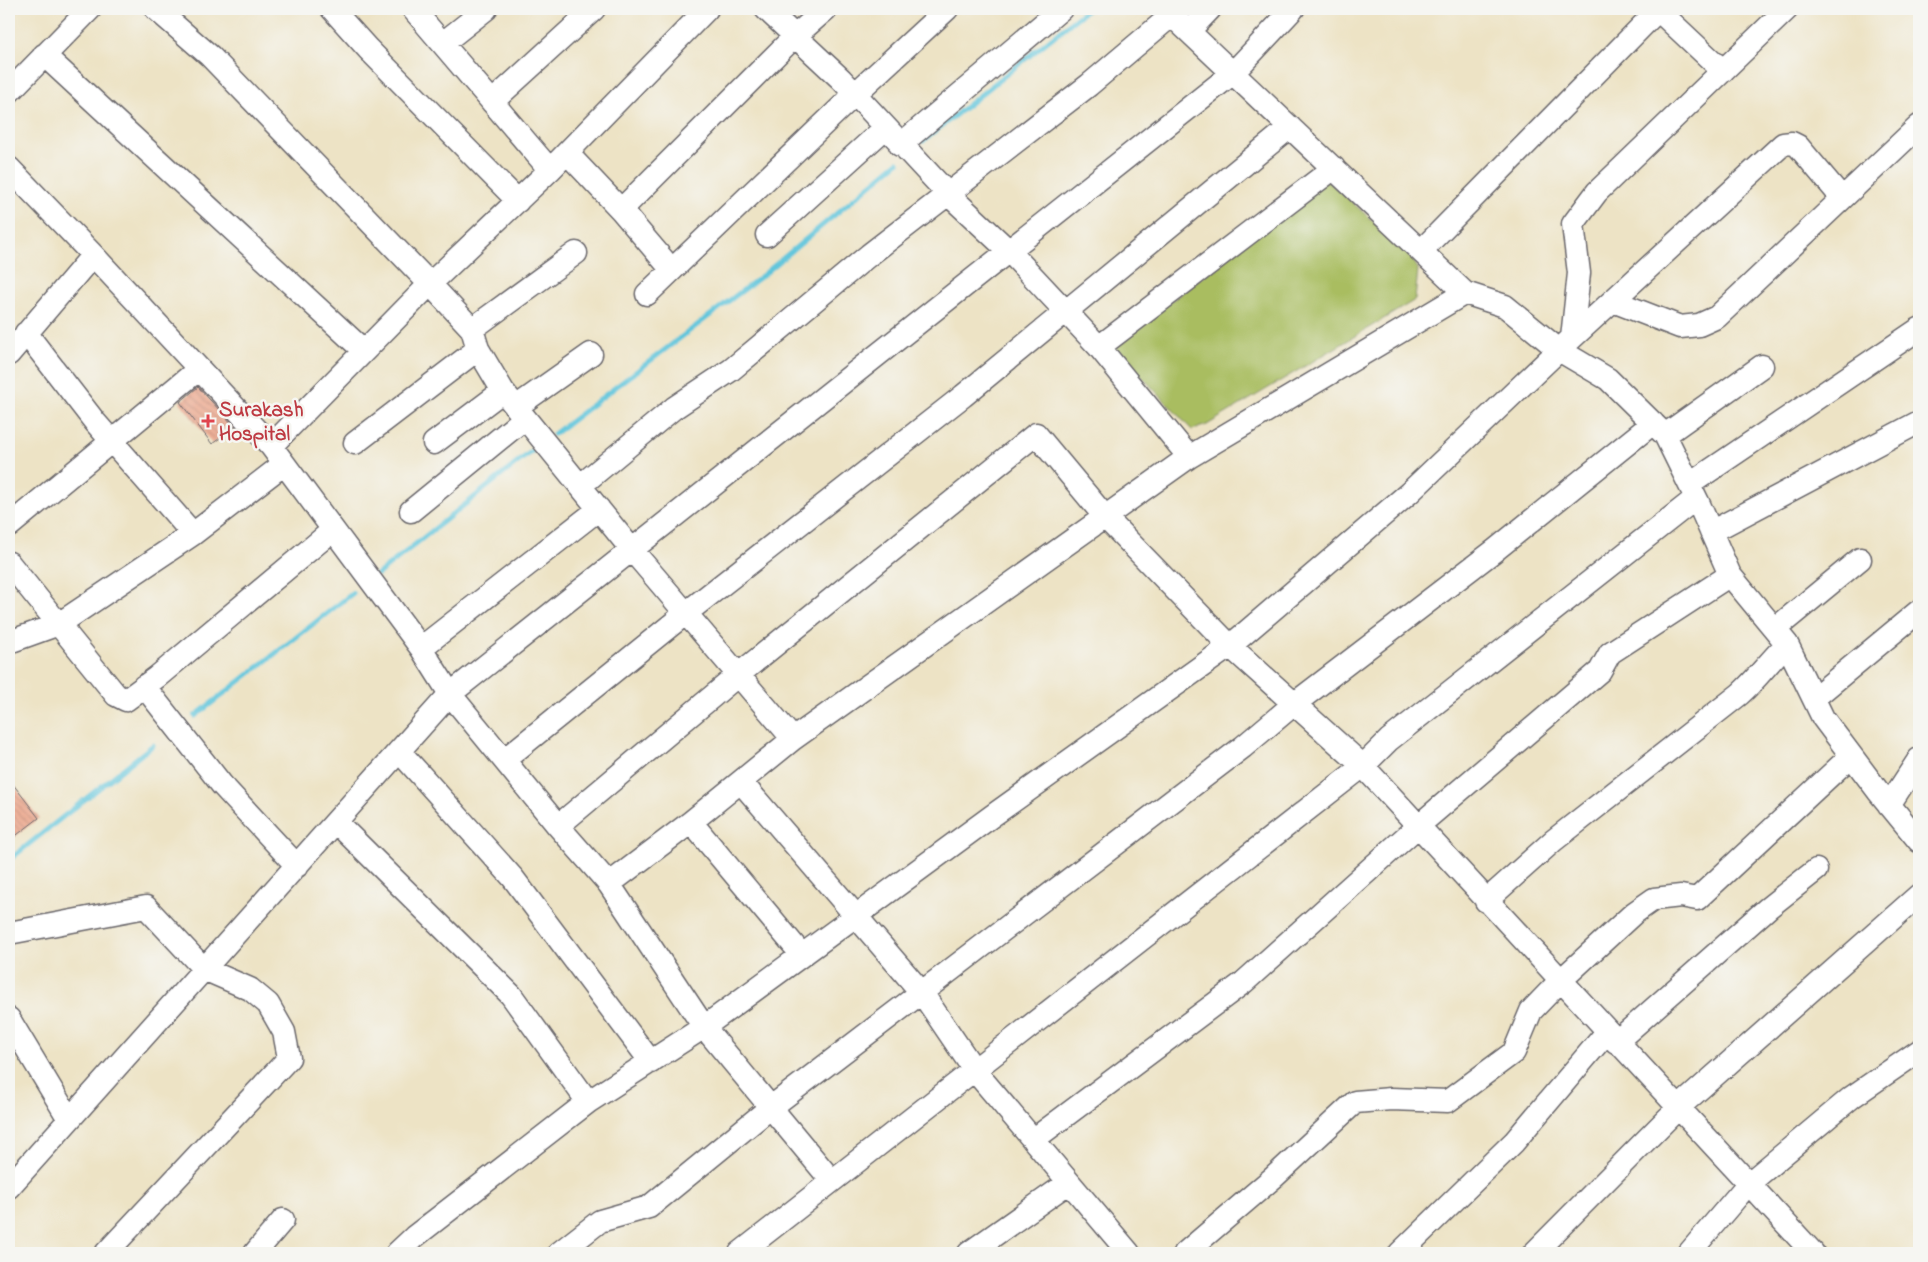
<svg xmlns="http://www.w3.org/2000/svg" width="1928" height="1262" viewBox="0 0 1928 1262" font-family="'Indie Flower',sans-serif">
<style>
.park{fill:#a9bd61;stroke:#66704e}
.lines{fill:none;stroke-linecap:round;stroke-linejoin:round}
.stream{stroke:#5ec5db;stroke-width:5}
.building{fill:url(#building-back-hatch)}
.minor-casing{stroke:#69666b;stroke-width:25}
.minor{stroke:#fff;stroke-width:22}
.health-dot{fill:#e0444e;stroke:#f6f6f2;stroke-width:2}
.labels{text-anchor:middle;stroke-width:5;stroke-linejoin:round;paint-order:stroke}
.health-label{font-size:21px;font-weight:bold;fill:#be3a42;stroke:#f6f6f2;text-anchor:start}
</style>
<defs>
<pattern id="building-back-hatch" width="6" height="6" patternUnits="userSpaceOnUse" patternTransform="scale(1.25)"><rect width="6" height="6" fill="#eba286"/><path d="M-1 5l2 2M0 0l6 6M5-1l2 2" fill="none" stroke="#c98b75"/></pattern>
</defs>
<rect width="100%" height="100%" fill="#f6f6f2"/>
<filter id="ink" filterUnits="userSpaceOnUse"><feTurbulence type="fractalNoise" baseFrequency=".02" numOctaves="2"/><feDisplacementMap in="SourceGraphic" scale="10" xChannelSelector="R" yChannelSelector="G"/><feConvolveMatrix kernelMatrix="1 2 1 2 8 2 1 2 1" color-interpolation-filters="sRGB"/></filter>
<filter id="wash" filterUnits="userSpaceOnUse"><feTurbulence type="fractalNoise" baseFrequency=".0096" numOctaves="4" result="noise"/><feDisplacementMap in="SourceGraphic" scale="20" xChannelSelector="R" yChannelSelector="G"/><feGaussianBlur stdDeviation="1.12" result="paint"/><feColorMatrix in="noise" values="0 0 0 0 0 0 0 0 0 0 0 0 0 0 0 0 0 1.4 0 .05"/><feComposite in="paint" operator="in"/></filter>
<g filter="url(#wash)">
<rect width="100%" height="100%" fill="#ede3c5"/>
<!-- park -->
<path class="park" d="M1327,180L1410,254L1418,269L1415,300L1207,425L1192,430L1113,346Z"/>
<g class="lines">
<!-- stream -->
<path class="stream" d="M923,141L1088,9
M554,434L763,275L898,162
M378,574L532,451
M195,716L353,593
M9,860L153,745"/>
</g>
<g id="blocks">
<!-- building -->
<path class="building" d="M198,387L235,427L212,444L180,402Z
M9,779L39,818L9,841Z"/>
</g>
</g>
<g filter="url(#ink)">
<use href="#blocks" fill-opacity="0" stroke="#69666b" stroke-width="1"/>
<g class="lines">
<defs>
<path id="minor" d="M156,9L210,56L430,284L550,170L707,9
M332,9L368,49L518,201
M413,9L550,170
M766,9L841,79L948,194L1009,251L1099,347L1189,457
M1165,9L1465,293L1505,306L1559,350L1608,379L1665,435L1698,502L1730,575L1787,644L1823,718L1878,791L1919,841
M1657,9L1723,71
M1189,31L1210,9
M443,43L486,9
M44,55L364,351
M9,92L90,9
M492,102L594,9
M900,145L1061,9
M567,153L621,210L672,270
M9,168L93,255L271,446L421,648L450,694L558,826L609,884L704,1027L831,1180
M621,210L794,37L826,9
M767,235L885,128
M1421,251L1659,9
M647,294L855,94L947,9
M1613,301L1680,327L1699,325L1717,317L1919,126
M472,329L576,253
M26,333L95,422L193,534
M1572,338L1579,273L1573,224L1597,192L1787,9
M1099,347L1334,168
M9,354L93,255
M516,407L591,354
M1665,435L1762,366
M355,443L478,349
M434,443L503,391
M271,446L430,284L472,329L478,349L503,391L632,550L793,739
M1690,484L1919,329
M580,486L674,408L731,370L869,255L1089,85L1172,15
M411,511L525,418
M9,526L199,369
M1711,532L1919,422
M9,563L116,695L126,700L157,677L333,530
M1775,629L1860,559
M9,642L59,624L193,534L284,464
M421,648L599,509
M144,686L222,785L297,866
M1814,698L1919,611
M399,751L513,878L651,1062
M504,760L686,613L963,396L1290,127
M741,782L922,993L975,1071L1129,1253
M1889,805L1919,759
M336,822L511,995L588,1102
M691,822L802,955
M558,826L738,675L1036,434L1106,518L1230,646L1363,766L1813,1253
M609,884L691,822L793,739L1189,457L1465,293
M1486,901L1553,841L1740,694C1758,678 1770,660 1787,644
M9,933L146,907L204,969L250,989L268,1004L284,1032L289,1058L106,1253
M9,1019L69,1119
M1616,1042L1768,908L1816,870
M1033,1140L1244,982L1418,826L1600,671L1610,653L1730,575
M9,1187L450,694L1233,73L1293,9
M255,1253L283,1220
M397,1253L414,1237L588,1102L704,1027L992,816L1230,646L1409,493L1559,350L1783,144L1792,143L1798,146L1842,198
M559,1253L600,1221L649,1207L770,1108L1243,747L1294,704L1494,551L1653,423
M740,1253L1363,766L1389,740L1691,502H1698
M969,1253L1068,1183
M1185,1253L1274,1177L1355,1102L1391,1099L1448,1101L1514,1052L1531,1011L1560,981L1634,913L1654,899L1681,896L1697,899L1851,756
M1400,1253L1514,1142L1607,1032
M1534,1253L1678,1108L1919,895
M1689,1253L1748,1184L1852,1097L1919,1051"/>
</defs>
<!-- minor casing -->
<use href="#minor" class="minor-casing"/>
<!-- minor -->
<use href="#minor" class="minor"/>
</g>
</g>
<!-- markers -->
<path class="health-dot" d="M205.5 413.5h5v5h5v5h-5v5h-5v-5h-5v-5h5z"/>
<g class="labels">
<!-- health labels -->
<g class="health-label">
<text x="219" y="416">Surakash<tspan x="219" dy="24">Hospital</tspan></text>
</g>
</g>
<!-- margin -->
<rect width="1928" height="1262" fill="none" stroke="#f6f6f2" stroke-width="30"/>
</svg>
